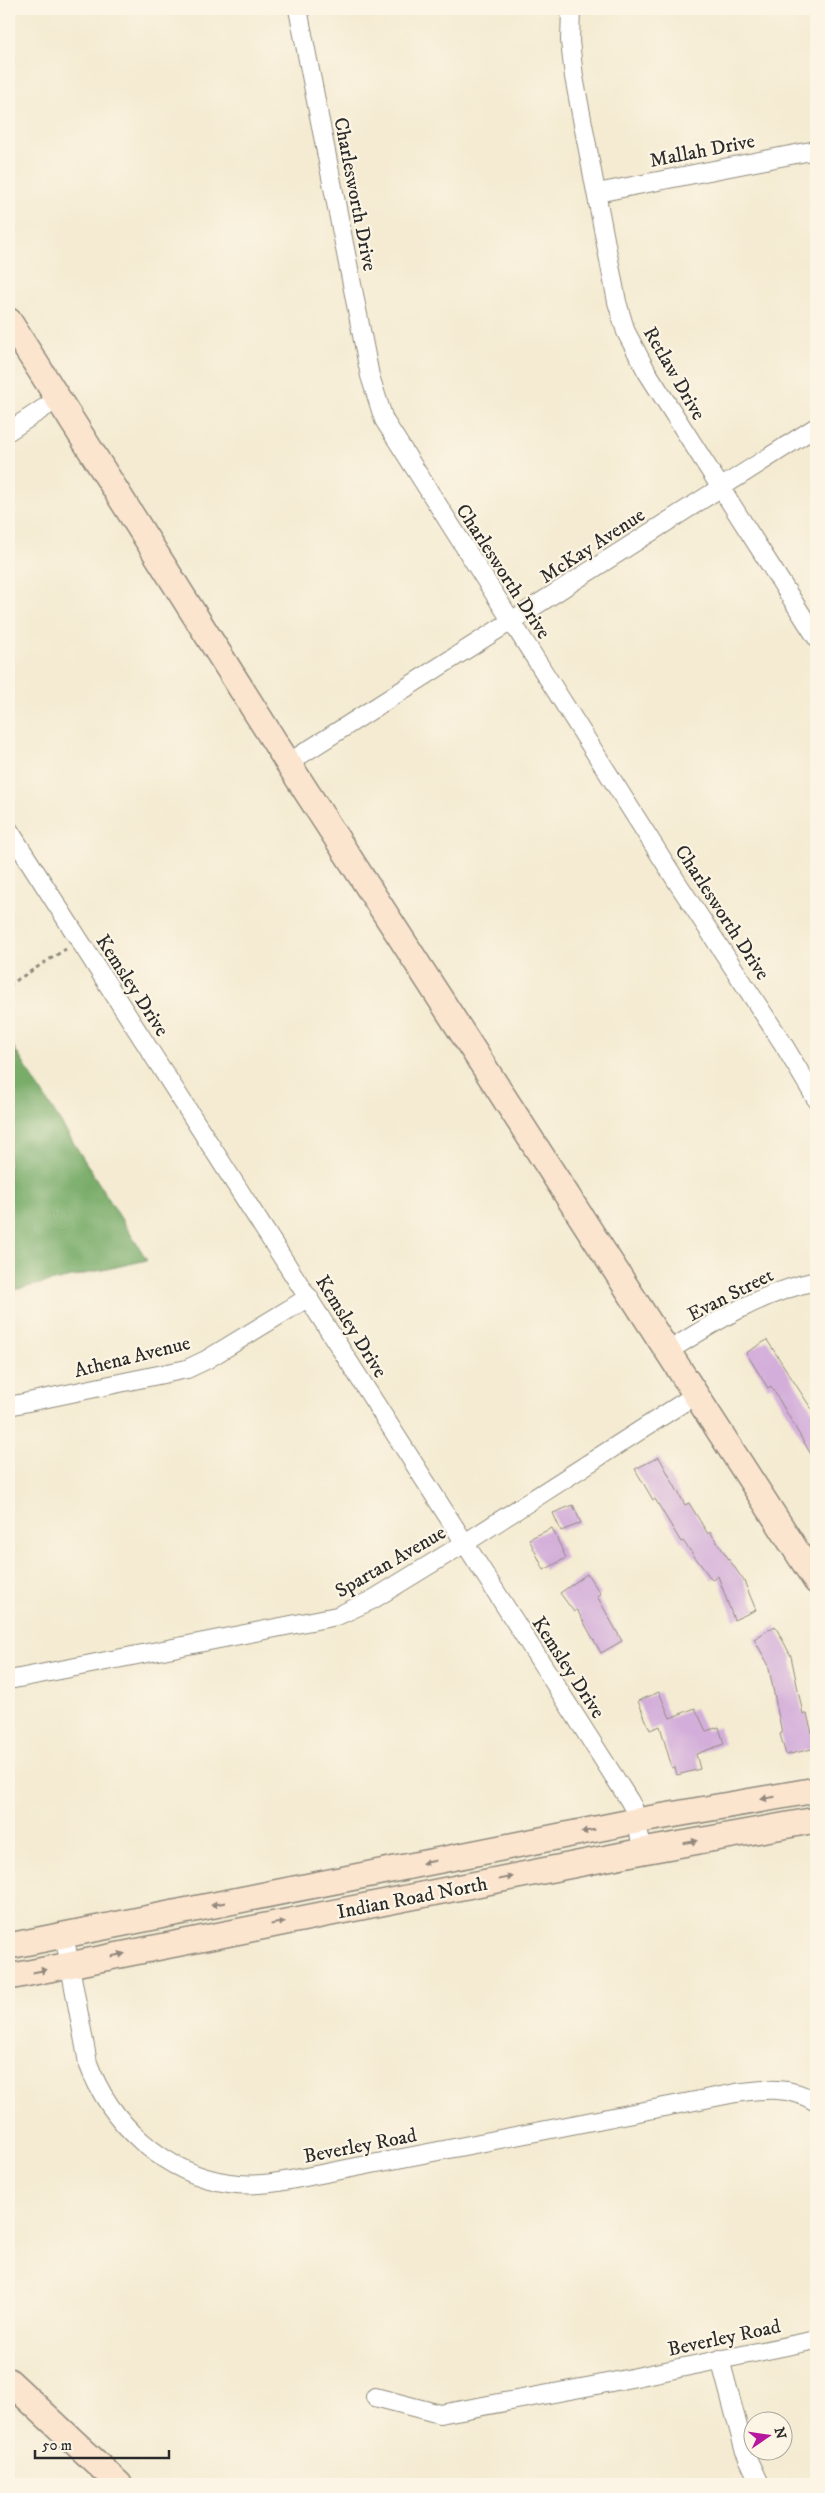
<svg xmlns="http://www.w3.org/2000/svg" width="825" height="2493" viewBox="0 0 825 2493" font-family="'IM FELL DW Pica',serif">
<style>
.forest{fill:#78ac69;stroke:#526c4a}
.building{fill:#d3aeda}
.lines{fill:none;stroke-linecap:round;stroke-linejoin:round}
.street-casing{stroke:#908b7e;stroke-width:20}
.secondary-casing{stroke:#908b7e;stroke-width:28}
.path{stroke:#908b7e;stroke-width:3;stroke-dasharray:4 4;stroke-linecap:butt}
.street{stroke:#fff;stroke-width:18}
.secondary{stroke:#fbe5cf;stroke-width:25}
.oneway{fill:#93887d}
.labels{text-anchor:middle;stroke-width:4.5;stroke-linejoin:round;paint-order:stroke}
.street-label{font-size:20px;fill:#2b2b2b;stroke:#fcf5e5}
</style>
<rect width="100%" height="100%" fill="#fcf5e5"/>
<filter id="ink" filterUnits="userSpaceOnUse"><feTurbulence type="fractalNoise" baseFrequency=".02" numOctaves="2"/><feDisplacementMap in="SourceGraphic" scale="10" xChannelSelector="R" yChannelSelector="G"/><feConvolveMatrix kernelMatrix="1 2 1 2 8 2 1 2 1" color-interpolation-filters="sRGB"/></filter>
<filter id="wash" filterUnits="userSpaceOnUse"><feTurbulence type="fractalNoise" baseFrequency=".0096" numOctaves="4" result="noise"/><feDisplacementMap in="SourceGraphic" scale="20" xChannelSelector="R" yChannelSelector="G"/><feGaussianBlur stdDeviation="1.12" result="paint"/><feColorMatrix in="noise" values="0 0 0 0 0 0 0 0 0 0 0 0 0 0 0 0 0 1.4 0 .05"/><feComposite in="paint" operator="in"/></filter>
<g filter="url(#wash)">
<rect width="100%" height="100%" fill="#f4ebd2"/>
<!-- forest -->
<path class="forest" d="M9,1040L147,1260L9,1291Z"/>
<g id="blocks">
<!-- building -->
<path class="building" d="M767,1340L816,1416V1463L771,1386L768,1388L746,1353Z
M659,1457L685,1505L689,1503L708,1534L710,1532L744,1581L756,1610L734,1620L718,1576L712,1580L683,1541L681,1542L655,1499L653,1500L635,1469Z
M573,1505L581,1523L561,1531L553,1513Z
M552,1528L566,1558L544,1570L529,1539Z
M587,1574L601,1594L597,1596L622,1641L601,1653L577,1610L574,1612L560,1593Z
M775,1626L791,1656L803,1714H807L816,1748L786,1755L780,1734L782,1733L768,1664L754,1639Z
M659,1692L670,1718L695,1708L706,1731L719,1727L724,1744L696,1754L700,1769L677,1775L675,1767L672,1768L660,1726L650,1730L638,1701Z"/>
</g>
</g>
<g filter="url(#ink)">
<use href="#blocks" fill-opacity="0" stroke="#908b7e" stroke-width="1"/>
<g class="lines">
<defs>
<path id="street" d="M298,9L370,376L384,420L677,882L782,1042L816,1099
M571,9L570,41L574,77L617,302L626,332L647,372L816,637
M597,193L816,150
M9,431L59,398
M288,763L816,427
M9,830L629,1800L633,1807L643,1851
M667,1352C714,1322 760,1293 816,1281
M9,1406L187,1369L206,1360L309,1297
M9,1680L337,1616L372,1600L465,1543L695,1395
M64,1934L88,2063C110,2123 164,2174 229,2183C249,2186 270,2184 290,2180L736,2093C764,2089 791,2086 816,2102
M720,2359L744,2449L760,2484
M375,2397L440,2414L597,2385L816,2340"/>
<path id="secondary" d="M9,321L288,763L816,1581
M9,1946L636,1821L816,1790
M9,1977L643,1851L816,1820
M9,2381L119,2484"/>
</defs>
<!-- street casing -->
<use href="#street" class="street-casing"/>
<!-- secondary casing -->
<use href="#secondary" class="secondary-casing"/>
<!-- path -->
<path class="path" d="M9,985L66,949"/>
<!-- street -->
<use href="#street" class="street"/>
<!-- secondary -->
<use href="#secondary" class="secondary"/>
</g>
<!-- one-way arrows -->
<defs><path id="oneway-solid" d="M-6-.8H1V-3.2L6.5 0L1 3.2V.8H-6Z" transform="scale(1.25)"/></defs>
<g class="oneway">
<use href="#oneway-solid" transform="translate(768 1798) rotate(170)"/>
<use href="#oneway-solid" transform="translate(588 1831) rotate(169)"/>
<use href="#oneway-solid" transform="translate(691 1842) rotate(-10)"/>
<use href="#oneway-solid" transform="translate(429 1862) rotate(169)"/>
<use href="#oneway-solid" transform="translate(506 1878) rotate(-11)"/>
<use href="#oneway-solid" transform="translate(218 1904) rotate(169)"/>
<use href="#oneway-solid" transform="translate(278 1923) rotate(-11)"/>
<use href="#oneway-solid" transform="translate(118 1955) rotate(-11)"/>
<use href="#oneway-solid" transform="translate(40 1971) rotate(-12)"/>
</g>
</g>
<g class="labels">
<!-- street labels -->
<g class="street-label">
<text transform="translate(702 150) rotate(-11)" y="7">Mallah Drive</text>
<text transform="translate(356 194) rotate(79)" y="7">Charlesworth Drive</text>
<text transform="translate(675 373) rotate(60)" y="7">Retlaw Drive</text>
<text transform="translate(592 545) rotate(-33)" y="7">McKay Avenue</text>
<text transform="translate(504 571) rotate(57)" y="7">Charlesworth Drive</text>
<text transform="translate(723 912) rotate(57)" y="7">Charlesworth Drive</text>
<text transform="translate(133 985) rotate(57)" y="7">Kemsley Drive</text>
<text transform="translate(730 1294) rotate(-27)" y="7">Evan Street</text>
<text transform="translate(352 1326) rotate(58)" y="7">Kemsley Drive</text>
<text transform="translate(132 1356) rotate(-14)" y="7">Athena Avenue</text>
<text transform="translate(390 1561) rotate(-30)" y="7">Spartan Avenue</text>
<text transform="translate(569 1667) rotate(57)" y="7">Kemsley Drive</text>
<text transform="translate(412 1897) rotate(-11)" y="7">Indian Road North</text>
<text transform="translate(360 2145) rotate(-11)" y="7">Beverley Road</text>
<text transform="translate(724 2337) rotate(-12)" y="7">Beverley Road</text>
</g>
</g>
<!-- margin -->
<rect width="825" height="2493" fill="none" stroke="#fcf5e5" stroke-width="30"/>
<!-- north arrow -->
<g transform="translate(768 2436) rotate(77)"><circle r="24" fill="#fcf5e5" stroke="#a8a49b"/>
<path d="M0-4L9 19L0 12L-9 19Z" fill="#b5179e"/>
<text y="-8" font-size="14" font-weight="bold" text-anchor="middle" fill="#2b2b2b">N</text>
</g>
<!-- scale -->
<path d="M35 2450v8h134v-8" fill="none" stroke="#2b2b2b" stroke-width="2.5"/>
<text x="42" y="2450" font-size="15" fill="#2b2b2b" stroke="#fcf5e5" stroke-width="4" paint-order="stroke">50 m</text>
</svg>
